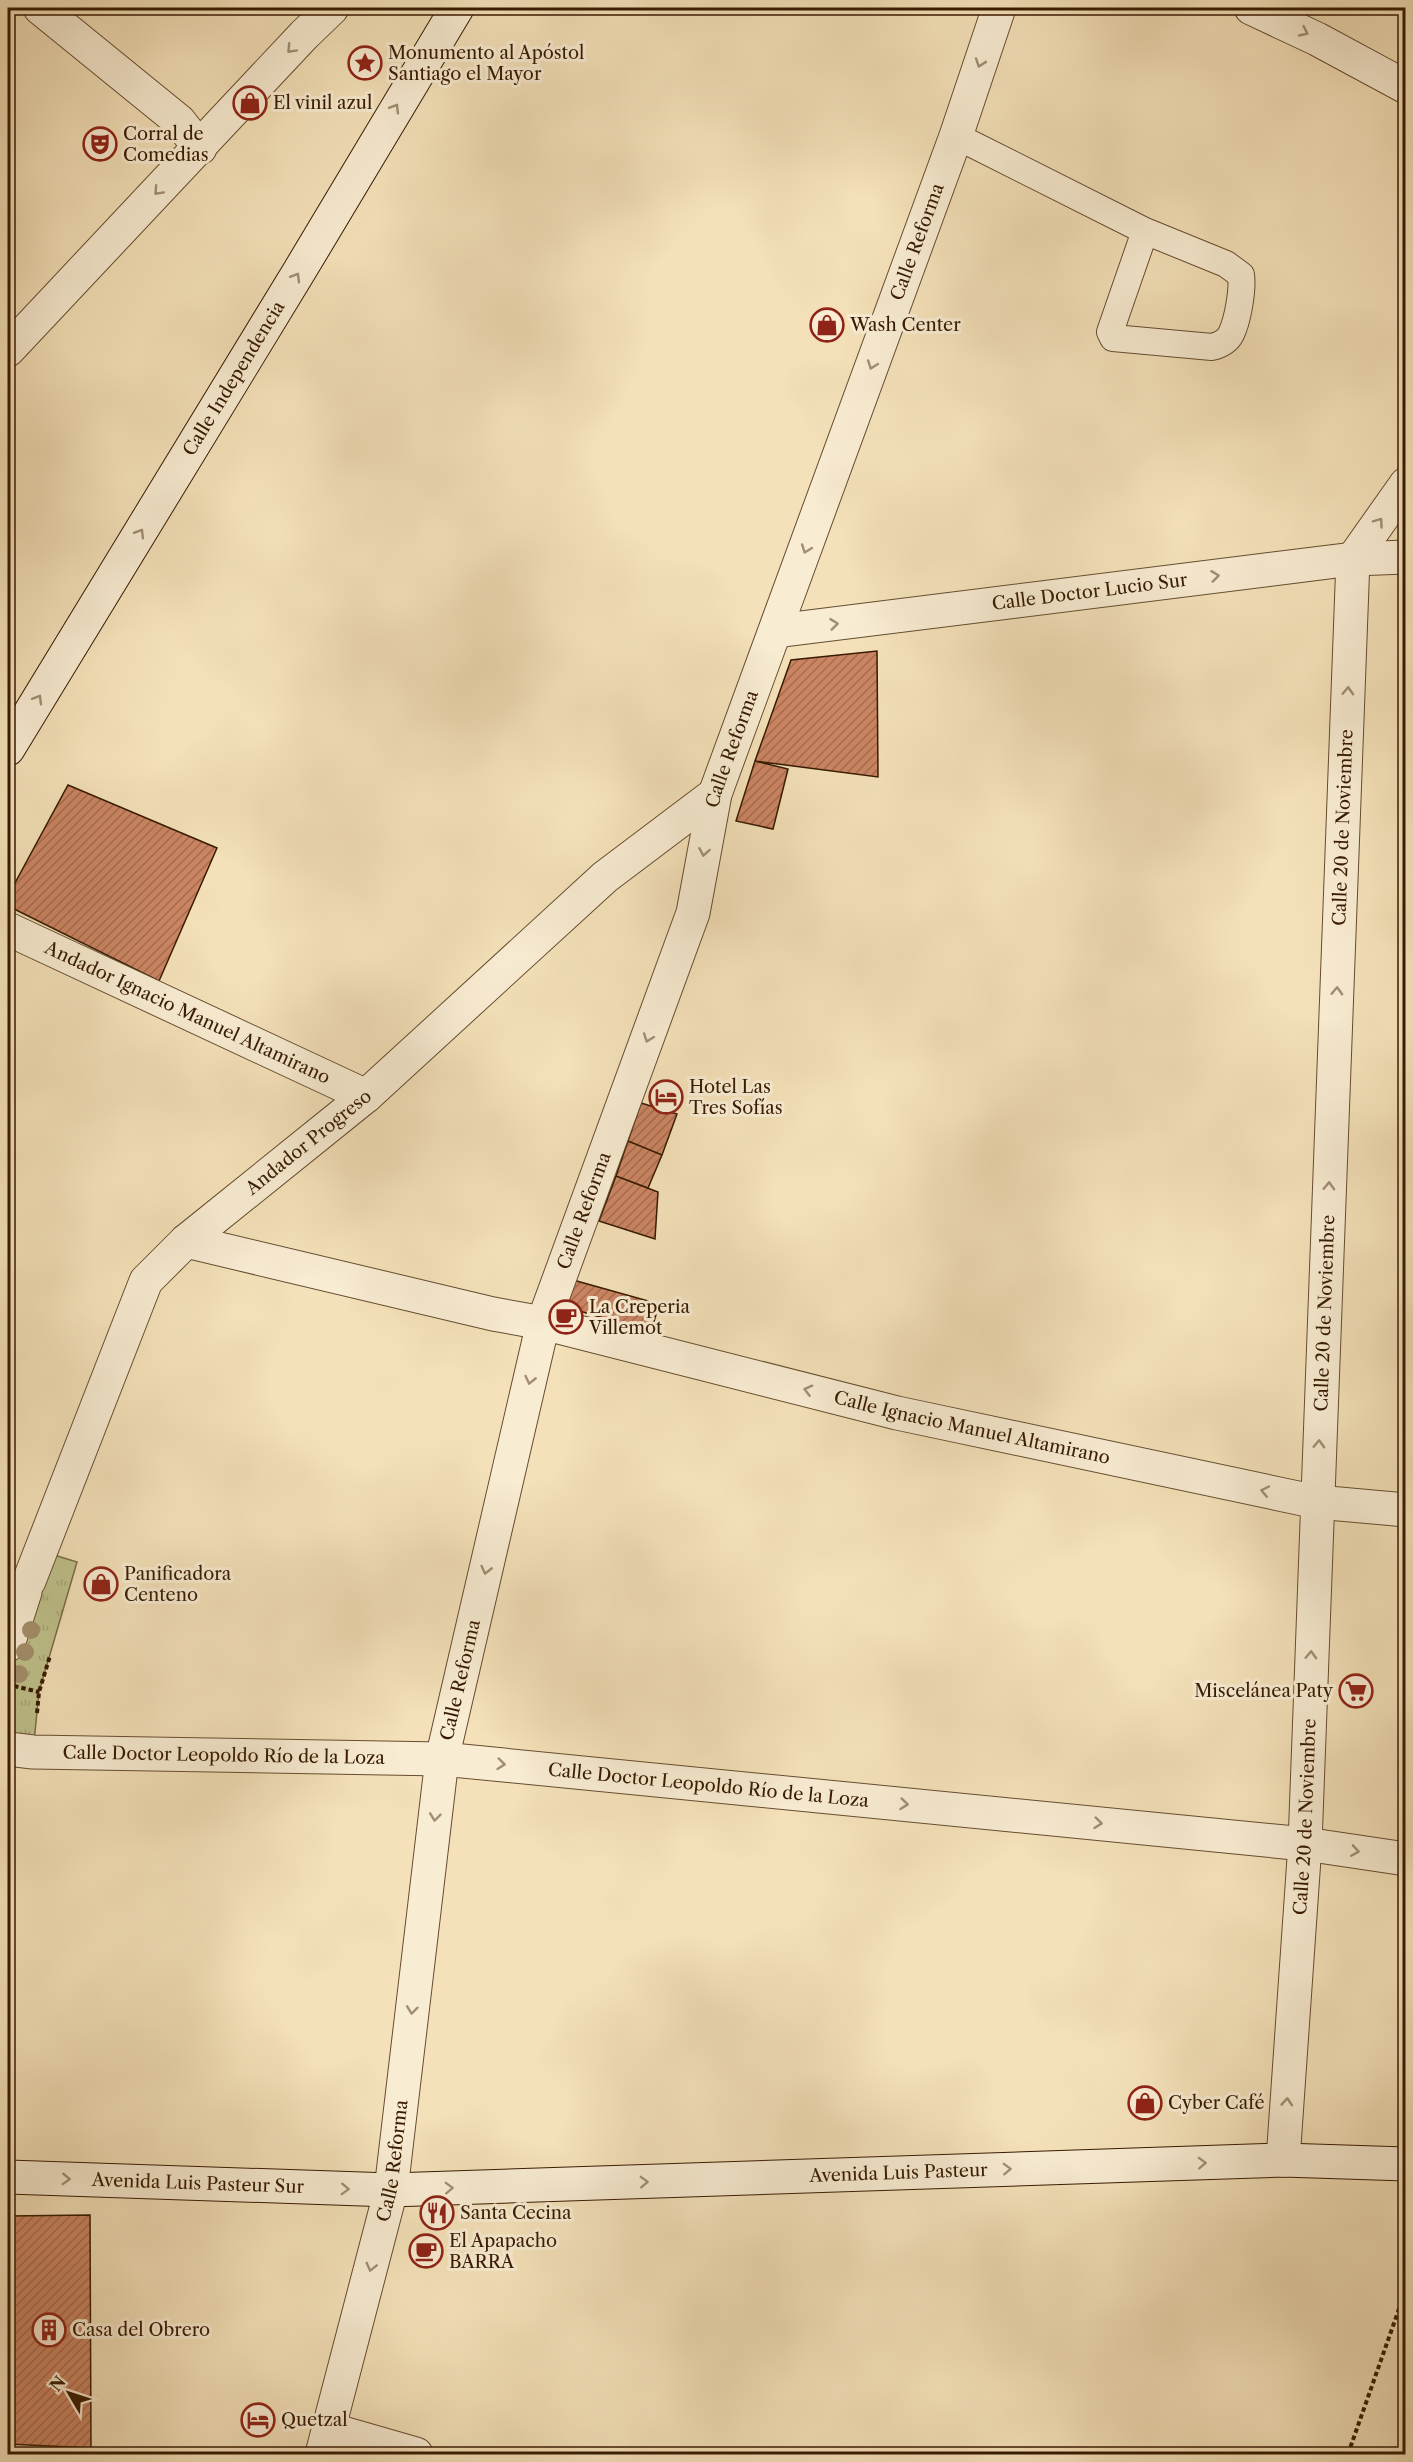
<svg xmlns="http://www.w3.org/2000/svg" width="1413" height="2462" viewBox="0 0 1413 2462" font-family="'Libre Caslon Text',serif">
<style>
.park{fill:url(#park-tufts);stroke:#7b6e46;stroke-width:1.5}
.building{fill:url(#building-hatch);stroke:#371a01;stroke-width:1.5}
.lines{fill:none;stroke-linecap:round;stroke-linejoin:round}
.lane-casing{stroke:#664c2f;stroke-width:28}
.street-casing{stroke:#664c2f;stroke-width:35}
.secondary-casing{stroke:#371a01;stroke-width:35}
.path{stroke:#371a01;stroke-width:4;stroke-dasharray:4.5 3;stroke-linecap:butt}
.lane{stroke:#f8ecd2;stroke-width:26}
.street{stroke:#f8ecd2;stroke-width:33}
.secondary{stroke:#f8ecd2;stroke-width:33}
.tree{fill:#a38f6b}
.oneway{stroke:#a18e74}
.labels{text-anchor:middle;stroke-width:6;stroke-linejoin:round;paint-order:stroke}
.poi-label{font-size:18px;fill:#371a01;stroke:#f8ecd2;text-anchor:start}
.street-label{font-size:18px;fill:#371a01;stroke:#f8ecd2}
</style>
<defs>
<pattern id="park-tufts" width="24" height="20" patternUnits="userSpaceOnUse" patternTransform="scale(1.5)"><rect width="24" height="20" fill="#bfc28c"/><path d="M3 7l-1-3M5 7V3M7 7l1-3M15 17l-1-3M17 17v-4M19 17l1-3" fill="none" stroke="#a5a677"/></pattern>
<pattern id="building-hatch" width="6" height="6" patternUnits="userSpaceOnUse" patternTransform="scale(1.5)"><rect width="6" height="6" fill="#cb8563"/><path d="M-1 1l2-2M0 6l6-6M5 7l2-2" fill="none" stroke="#a66c4f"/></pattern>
</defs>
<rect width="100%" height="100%" fill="#f4e1b9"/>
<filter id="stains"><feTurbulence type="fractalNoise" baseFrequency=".00333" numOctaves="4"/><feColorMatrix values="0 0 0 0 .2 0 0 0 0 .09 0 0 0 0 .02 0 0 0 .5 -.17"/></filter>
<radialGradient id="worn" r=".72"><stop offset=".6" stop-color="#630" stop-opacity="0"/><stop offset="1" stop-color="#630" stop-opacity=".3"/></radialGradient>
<!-- park -->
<path class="park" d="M41,1551L77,1562L39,1692L33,1752L8,1749V1647Z"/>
<!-- building -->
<path class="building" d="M877,651L878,777L755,761L791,660Z
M755,761L788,769L773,829L736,821Z
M68,785L217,848L159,981L8,906V896Z
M641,1103L677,1114L662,1155L628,1141Z
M628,1141L662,1155L648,1188L616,1176Z
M616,1176L658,1192L655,1239L599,1221Z
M566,1278L659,1304L651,1332L559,1305Z
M90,2215L91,2448L8,2444V2216Z"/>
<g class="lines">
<defs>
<path id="lane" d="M956,136L1145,231L1226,264L1241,275C1243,289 1238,320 1231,334C1227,342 1220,345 1212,347L1113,338L1110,332L1145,231"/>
<g id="street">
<path d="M40,8L179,121L200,148"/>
<path d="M1251,8L1317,39L1406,87"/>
<path d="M8,350L304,35L332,8"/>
<path id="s1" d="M776,631L1353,559L1406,557"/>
<path id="s2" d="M8,929L366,1096"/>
<path id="s3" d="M186,1241L493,1314L543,1323L897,1413L1317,1502L1406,1510"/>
<path id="s4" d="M29,1581L146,1281L186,1241L366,1096L605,877L715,794"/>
<path d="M8,1645L25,1592"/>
<path id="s5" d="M8,1749L33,1752L442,1759L1305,1844L1406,1859"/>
<path id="s6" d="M1283,2160L1305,1844L1353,559L1406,484"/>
<path d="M329,2429L416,2454"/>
<path id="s7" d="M322,2454L391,2190L442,1759L543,1323L693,913L715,794L956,136L999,8"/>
</g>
<g id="secondary">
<path id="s8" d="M8,749L300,270L457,8"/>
<path id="s9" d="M8,2177L391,2190L1283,2160L1406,2164"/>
</g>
</defs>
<!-- lane casing -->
<use href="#lane" class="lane-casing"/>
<!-- street casing -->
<use href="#street" class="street-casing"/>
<!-- secondary casing -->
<use href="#secondary" class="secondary-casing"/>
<!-- path -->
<path class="path" d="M14,1686L39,1692
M37,1713L39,1692L50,1656
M1348,2454L1406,2289"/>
<!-- lane -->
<use href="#lane" class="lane"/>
<!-- street -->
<use href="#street" class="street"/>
<!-- secondary -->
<use href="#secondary" class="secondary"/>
</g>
<!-- trees -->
<g class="tree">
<circle cx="31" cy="1630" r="9"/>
<circle cx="25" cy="1652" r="9"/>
<circle cx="19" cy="1674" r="9"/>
</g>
<!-- one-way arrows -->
<defs><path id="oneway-chevron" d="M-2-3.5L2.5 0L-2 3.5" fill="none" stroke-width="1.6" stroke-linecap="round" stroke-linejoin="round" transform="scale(1.5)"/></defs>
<g class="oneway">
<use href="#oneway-chevron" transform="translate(1304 32) rotate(25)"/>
<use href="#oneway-chevron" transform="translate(291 49) rotate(133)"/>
<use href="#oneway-chevron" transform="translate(980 63) rotate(109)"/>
<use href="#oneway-chevron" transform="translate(395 108) rotate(-59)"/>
<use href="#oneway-chevron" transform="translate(158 191) rotate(133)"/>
<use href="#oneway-chevron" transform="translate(296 277) rotate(-59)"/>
<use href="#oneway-chevron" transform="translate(872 365) rotate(110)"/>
<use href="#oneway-chevron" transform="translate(1379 522) rotate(-55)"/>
<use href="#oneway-chevron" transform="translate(140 533) rotate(-59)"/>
<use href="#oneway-chevron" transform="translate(806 549) rotate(110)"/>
<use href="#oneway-chevron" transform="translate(1215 576) rotate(-7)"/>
<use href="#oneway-chevron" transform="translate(834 624) rotate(-7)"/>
<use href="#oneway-chevron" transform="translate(1348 691) rotate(-88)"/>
<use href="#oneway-chevron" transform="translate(38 699) rotate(-59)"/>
<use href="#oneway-chevron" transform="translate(704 852) rotate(100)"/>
<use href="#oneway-chevron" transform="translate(1337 991) rotate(-88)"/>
<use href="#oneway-chevron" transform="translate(648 1038) rotate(110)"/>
<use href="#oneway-chevron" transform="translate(1329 1186) rotate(-88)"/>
<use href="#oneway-chevron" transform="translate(530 1380) rotate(103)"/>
<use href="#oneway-chevron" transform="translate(808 1390) rotate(-166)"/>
<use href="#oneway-chevron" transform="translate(1319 1444) rotate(-88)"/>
<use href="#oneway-chevron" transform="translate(1265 1491) rotate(-168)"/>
<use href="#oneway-chevron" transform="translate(486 1570) rotate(103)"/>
<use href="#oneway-chevron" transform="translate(1311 1655) rotate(-88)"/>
<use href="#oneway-chevron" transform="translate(501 1764) rotate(6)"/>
<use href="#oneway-chevron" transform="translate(904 1804) rotate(6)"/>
<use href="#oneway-chevron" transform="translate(435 1817) rotate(97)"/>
<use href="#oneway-chevron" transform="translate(1098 1823) rotate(6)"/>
<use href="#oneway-chevron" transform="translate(1355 1851) rotate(9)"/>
<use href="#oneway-chevron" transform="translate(412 2010) rotate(97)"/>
<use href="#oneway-chevron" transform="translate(1287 2102) rotate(-86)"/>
<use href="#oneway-chevron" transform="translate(1202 2163) rotate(-2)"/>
<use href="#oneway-chevron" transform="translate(1007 2169) rotate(-2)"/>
<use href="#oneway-chevron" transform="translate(66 2179) rotate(2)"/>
<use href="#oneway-chevron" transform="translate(644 2182) rotate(-2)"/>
<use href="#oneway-chevron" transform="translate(449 2188) rotate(-2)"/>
<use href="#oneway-chevron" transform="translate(345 2189) rotate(2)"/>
<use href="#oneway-chevron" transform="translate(371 2267) rotate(104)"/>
</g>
<!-- icons -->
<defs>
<symbol id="sight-ring" viewBox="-11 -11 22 22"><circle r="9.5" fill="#f8ecd2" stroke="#8f2418" stroke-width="1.5"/><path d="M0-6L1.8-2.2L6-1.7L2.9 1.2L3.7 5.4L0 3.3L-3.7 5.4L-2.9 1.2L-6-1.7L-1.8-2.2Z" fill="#8f2418"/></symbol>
<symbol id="shop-ring" viewBox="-11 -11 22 22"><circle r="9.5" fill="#f8ecd2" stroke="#8f2418" stroke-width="1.5"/><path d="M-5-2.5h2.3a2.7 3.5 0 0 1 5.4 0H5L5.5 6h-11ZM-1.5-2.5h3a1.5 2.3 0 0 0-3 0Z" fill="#8f2418"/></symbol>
<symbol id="theatre-ring" viewBox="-11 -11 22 22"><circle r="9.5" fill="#f8ecd2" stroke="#8f2418" stroke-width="1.5"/><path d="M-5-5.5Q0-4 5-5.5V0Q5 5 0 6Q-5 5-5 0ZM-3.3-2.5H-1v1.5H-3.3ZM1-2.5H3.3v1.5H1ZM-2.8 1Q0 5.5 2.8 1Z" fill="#8f2418"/></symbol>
<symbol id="hotel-ring" viewBox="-11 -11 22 22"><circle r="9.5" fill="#f8ecd2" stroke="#8f2418" stroke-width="1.5"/><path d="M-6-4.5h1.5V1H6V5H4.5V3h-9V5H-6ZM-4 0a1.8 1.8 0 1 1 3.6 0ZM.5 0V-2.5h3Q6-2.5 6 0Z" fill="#8f2418"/></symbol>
<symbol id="cafe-ring" viewBox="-11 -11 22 22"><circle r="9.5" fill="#f8ecd2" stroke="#8f2418" stroke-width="1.5"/><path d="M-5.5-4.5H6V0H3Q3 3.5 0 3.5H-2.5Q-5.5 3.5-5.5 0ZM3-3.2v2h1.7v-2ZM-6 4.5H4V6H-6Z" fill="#8f2418"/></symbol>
<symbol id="supermarket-ring" viewBox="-11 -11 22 22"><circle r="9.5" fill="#f8ecd2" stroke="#8f2418" stroke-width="1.5"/><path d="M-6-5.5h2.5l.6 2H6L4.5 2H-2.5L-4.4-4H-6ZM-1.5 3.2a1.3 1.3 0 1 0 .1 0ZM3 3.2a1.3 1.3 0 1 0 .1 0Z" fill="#8f2418"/></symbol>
<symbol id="restaurant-ring" viewBox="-11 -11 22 22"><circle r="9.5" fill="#f8ecd2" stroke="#8f2418" stroke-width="1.5"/><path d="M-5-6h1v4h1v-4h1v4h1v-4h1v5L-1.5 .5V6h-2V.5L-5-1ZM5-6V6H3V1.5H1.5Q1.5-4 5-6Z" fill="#8f2418"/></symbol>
<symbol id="building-ring" viewBox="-11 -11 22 22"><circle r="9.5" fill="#f8ecd2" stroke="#8f2418" stroke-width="1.5"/><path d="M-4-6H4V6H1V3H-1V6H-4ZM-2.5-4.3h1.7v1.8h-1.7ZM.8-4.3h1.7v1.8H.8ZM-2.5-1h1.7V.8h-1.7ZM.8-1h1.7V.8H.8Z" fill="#8f2418"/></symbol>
</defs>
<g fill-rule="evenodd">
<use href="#sight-ring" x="346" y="44" width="38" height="38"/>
<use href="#shop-ring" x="231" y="84" width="38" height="38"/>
<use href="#theatre-ring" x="81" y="125" width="38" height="38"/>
<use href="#shop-ring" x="808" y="306" width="38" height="38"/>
<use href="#hotel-ring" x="647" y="1078" width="38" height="38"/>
<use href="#cafe-ring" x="547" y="1298" width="38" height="38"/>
<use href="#shop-ring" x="82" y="1565" width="38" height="38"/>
<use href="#supermarket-ring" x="1337" y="1672" width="38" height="38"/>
<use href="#shop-ring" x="1126" y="2084" width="38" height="38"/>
<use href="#restaurant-ring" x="418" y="2194" width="38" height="38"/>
<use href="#cafe-ring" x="407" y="2232" width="38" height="38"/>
<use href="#building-ring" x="30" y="2311" width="38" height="38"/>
<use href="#hotel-ring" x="239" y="2401" width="38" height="38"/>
</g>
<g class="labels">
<!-- poi labels -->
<g class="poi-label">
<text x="388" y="59">Monumento al Apóstol<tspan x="388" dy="21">Santiago el Mayor</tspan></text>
<text x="273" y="109">El vinil azul</text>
<text x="123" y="140">Corral de<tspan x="123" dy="21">Comedias</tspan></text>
<text x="850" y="331">Wash Center</text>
<text x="689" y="1093">Hotel Las<tspan x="689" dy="21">Tres Sofías</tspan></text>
<text x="589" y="1313">La Creperia<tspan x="589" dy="21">Villemot</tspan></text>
<text x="124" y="1580">Panificadora<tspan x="124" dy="21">Centeno</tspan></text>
<text x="1333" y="1697" text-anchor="end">Miscelánea Paty</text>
<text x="1168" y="2109">Cyber Café</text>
<text x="460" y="2219">Santa Cecina</text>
<text x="449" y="2247">El Apapacho<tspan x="449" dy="21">BARRA</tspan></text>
<text x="72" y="2336">Casa del Obrero</text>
<text x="281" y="2426">Quetzal</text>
</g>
<!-- street labels -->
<g class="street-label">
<text dy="6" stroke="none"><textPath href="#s7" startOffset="2300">Calle Reforma</textPath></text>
<text dy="6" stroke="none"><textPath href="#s8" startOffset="434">Calle Independencia</textPath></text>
<text dy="6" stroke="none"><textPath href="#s1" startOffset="316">Calle Doctor Lucio Sur</textPath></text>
<text dy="6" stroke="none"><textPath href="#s7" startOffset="1760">Calle Reforma</textPath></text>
<text dy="6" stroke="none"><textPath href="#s6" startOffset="1334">Calle 20 de Noviembre</textPath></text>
<text dy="6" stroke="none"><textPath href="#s2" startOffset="198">Andador Ignacio Manuel Altamirano</textPath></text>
<text dy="6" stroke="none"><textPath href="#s4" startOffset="536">Andador Progreso</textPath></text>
<text dy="6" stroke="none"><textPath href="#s7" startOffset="1274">Calle Reforma</textPath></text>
<text dy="6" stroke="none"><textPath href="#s6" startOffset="848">Calle 20 de Noviembre</textPath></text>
<text dy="6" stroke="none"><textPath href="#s3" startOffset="808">Calle Ignacio Manuel Altamirano</textPath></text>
<text dy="6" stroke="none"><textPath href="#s7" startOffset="788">Calle Reforma</textPath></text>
<text dy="6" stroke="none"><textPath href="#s5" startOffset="216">Calle Doctor Leopoldo Río de la Loza</textPath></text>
<text dy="6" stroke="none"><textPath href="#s5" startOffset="702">Calle Doctor Leopoldo Río de la Loza</textPath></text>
<text dy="6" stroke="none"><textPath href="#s6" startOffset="344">Calle 20 de Noviembre</textPath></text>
<text dy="6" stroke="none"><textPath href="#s7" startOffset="302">Calle Reforma</textPath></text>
<text dy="6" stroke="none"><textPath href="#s9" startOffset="891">Avenida Luis Pasteur</textPath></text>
<text dy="6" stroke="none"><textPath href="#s9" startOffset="190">Avenida Luis Pasteur Sur</textPath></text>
</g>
</g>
<!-- margin -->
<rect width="1413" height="2462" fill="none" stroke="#f4e1b9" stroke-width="30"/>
<rect x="9" y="9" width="1395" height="2444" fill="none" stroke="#371a01" stroke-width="3"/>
<rect x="15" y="15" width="1383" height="2432" fill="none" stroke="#371a01" stroke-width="1.5"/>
<!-- north arrow -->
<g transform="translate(69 2393) rotate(309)" stroke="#f8ecd2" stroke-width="4.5" paint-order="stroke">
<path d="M0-4.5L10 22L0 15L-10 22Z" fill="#371a01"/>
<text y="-9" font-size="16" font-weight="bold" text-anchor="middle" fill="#371a01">N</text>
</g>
<rect width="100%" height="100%" filter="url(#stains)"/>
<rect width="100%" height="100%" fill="url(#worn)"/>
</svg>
